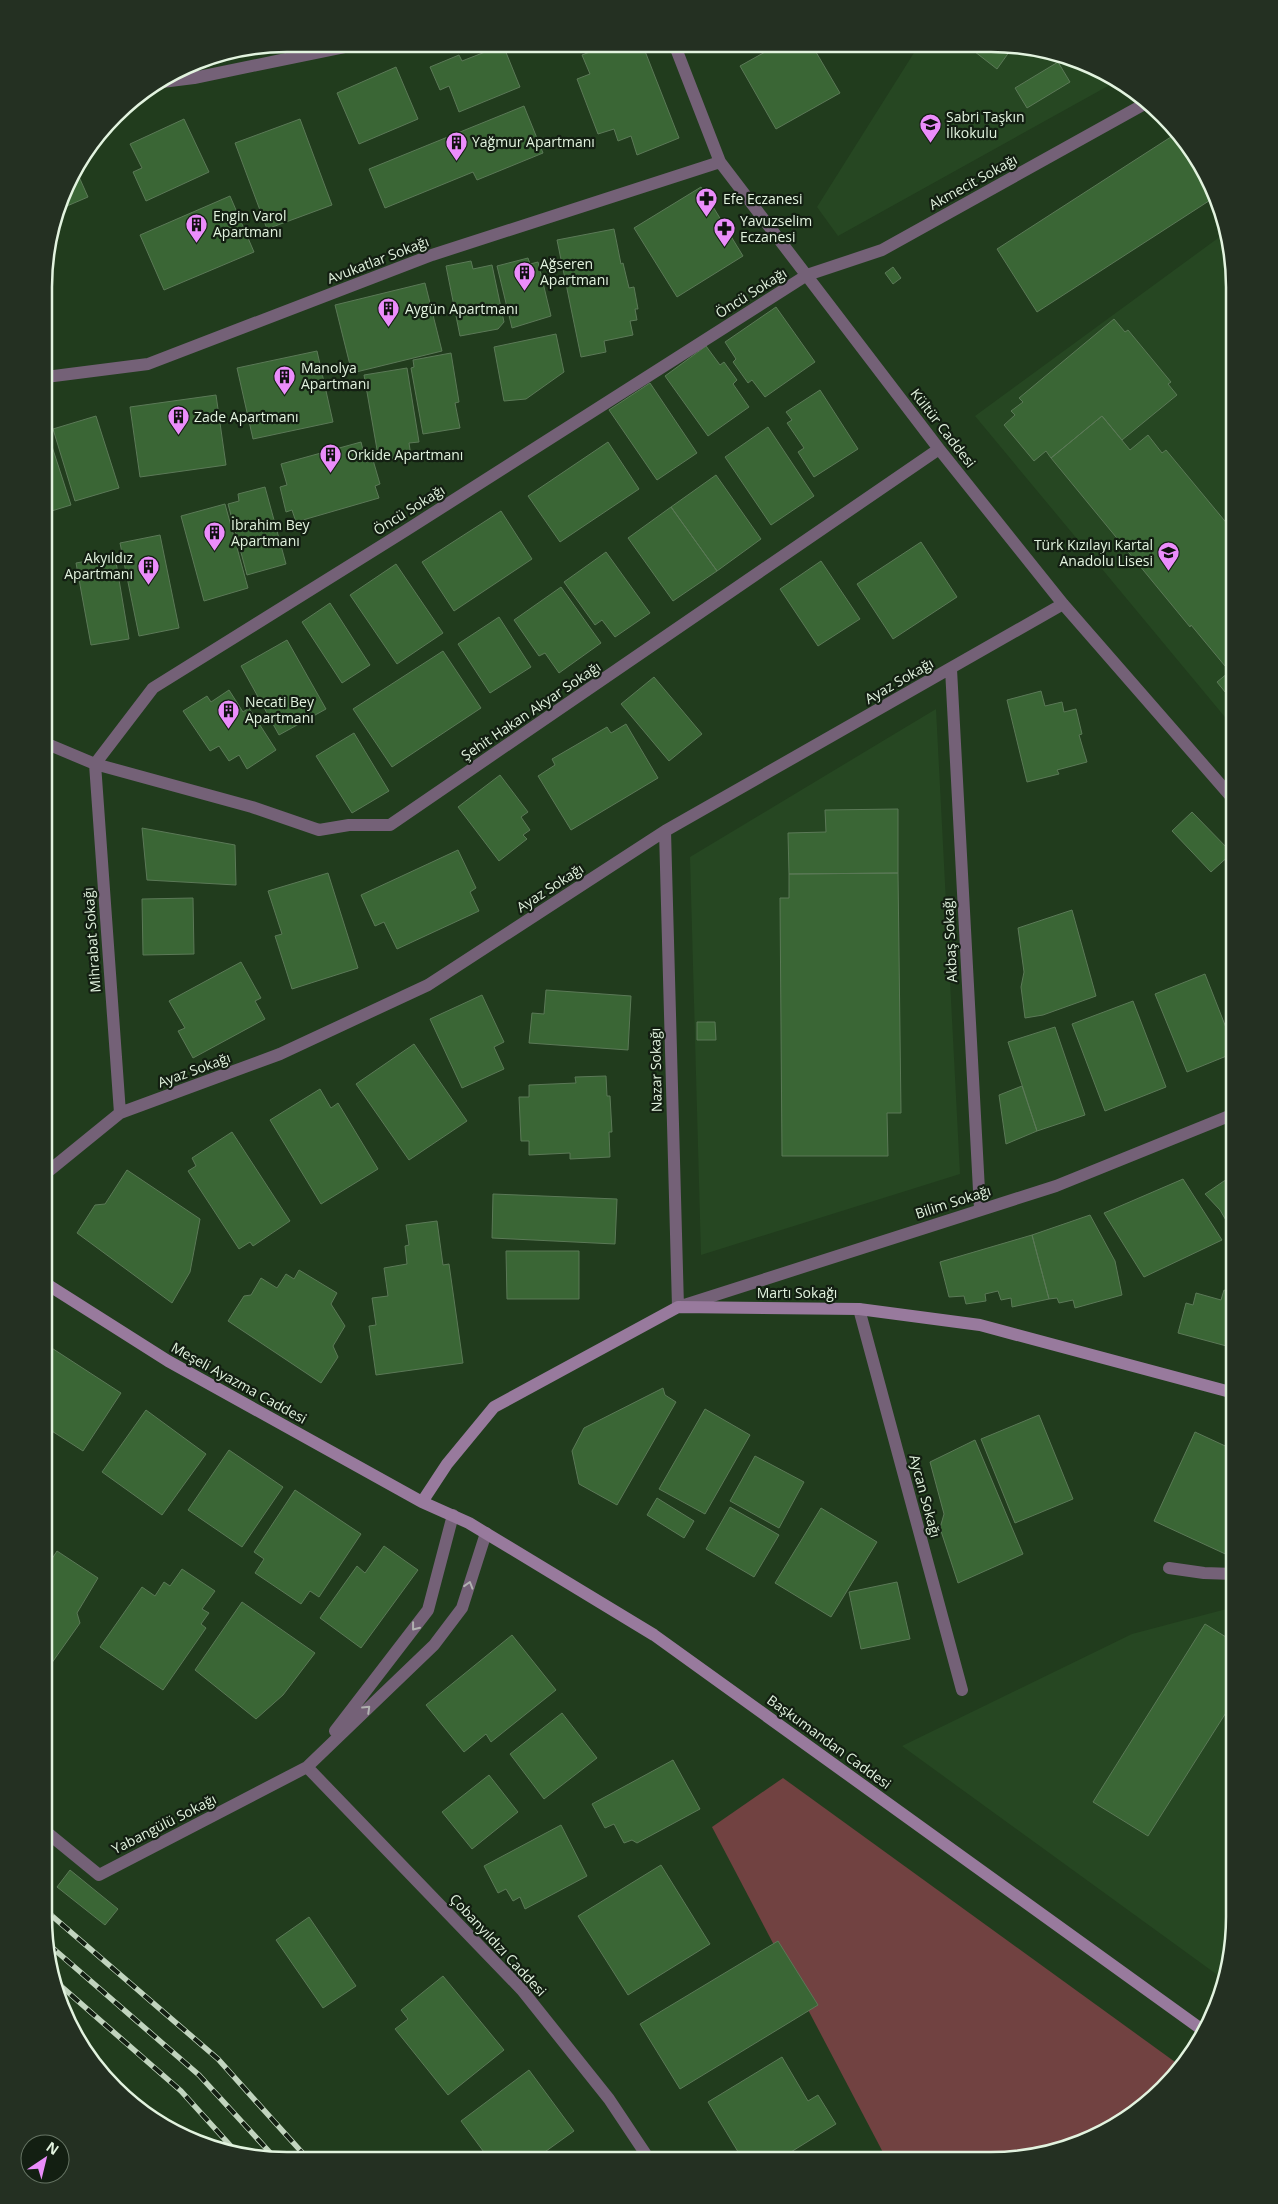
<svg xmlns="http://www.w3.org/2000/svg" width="1278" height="2204" viewBox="0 0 1278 2204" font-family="'Open Sans',sans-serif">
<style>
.built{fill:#264722}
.green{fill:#714241}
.building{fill:#3a6635;stroke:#5b7957}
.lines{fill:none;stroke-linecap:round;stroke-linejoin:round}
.lane{stroke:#746177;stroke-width:12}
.street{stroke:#746177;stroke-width:12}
.secondary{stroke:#987a9d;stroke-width:12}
.rail-casing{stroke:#c1d4be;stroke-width:5.5}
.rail{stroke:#131f12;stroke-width:4;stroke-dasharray:11;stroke-linecap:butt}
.oneway{stroke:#b0b1b0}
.labels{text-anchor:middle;stroke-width:4.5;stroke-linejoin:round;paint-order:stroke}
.poi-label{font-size:14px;fill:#e2f3df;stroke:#131f12;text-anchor:start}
.street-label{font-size:14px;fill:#e2f3df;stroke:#131f12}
.rim{fill:none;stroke:#e2f3df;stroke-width:2.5}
</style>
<rect width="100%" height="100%" fill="#213c1d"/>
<!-- built -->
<path class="built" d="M917,48H1038L1098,69L1117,81L838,236L817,207Z
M1225,233L1234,287V728L975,416Z
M936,709L960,1174L701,1255L690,857Z
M1234,1607V1933L1223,1979L902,1746L1132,1634Z"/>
<!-- green -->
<path class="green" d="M783,1778L1182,2067L1126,2119L1069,2147L991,2160H887L712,1827Z"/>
<!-- building -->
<path class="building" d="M503,45L520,87L459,112L449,86L440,90L430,67L459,55L462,61Z
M605,46H643L679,138L637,155L631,136L618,141L614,129L598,134L577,79L590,74L582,55Z
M774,47H813L840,93L776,129L740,66Z
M970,48H1012L997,69Z
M1058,62L1070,82L1027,108L1015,88Z
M396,67L418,119L359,144L337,93Z
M524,106L543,153L477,180L473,172L385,208L369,169Z
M184,119L209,172L146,201L133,172L142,168L130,144Z
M300,119L332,205L267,229L235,143Z
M1177,133L1193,152L1215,197L1037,312L997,249Z
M76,170L88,197L60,209L69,179Z
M701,187L743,256L677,297L634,228Z
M230,196L254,252L164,290L140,235Z
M614,229L621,264L623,263L629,288L634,287L638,309H635L637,320L630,321L633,335L604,341L606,352L581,357L557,240Z
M528,258L530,264L538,262L551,316L512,328L497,266Z
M471,261L473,269L492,265L504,322L498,329L460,336L446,266Z
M893,267L901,278L893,284L885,273Z
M425,283L442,351L352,373L335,305Z
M776,307L815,362L765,397L752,380L748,383L733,362L736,359L725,342Z
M1114,319L1125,332L1128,330L1171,382L1168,384L1177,395L1122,440L1102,416L1051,458L1046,451L1034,461L1004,425L1015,415L1011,411L1023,402L1019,398Z
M556,334L564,372L526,399L504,401L494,347Z
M706,346L720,365L724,362L737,380L733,384L749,407L708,436L665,376Z
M317,351L333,422L253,439L237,368Z
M451,353L459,402L455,403L460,428L423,434L411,368L414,367L413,360Z
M407,368L419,442L409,443L411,456L379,461L364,375Z
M650,383L697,453L657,480L609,410Z
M820,390L858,449L814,477L798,452L804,448L787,423L792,420L786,412Z
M216,395L226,465L140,477L130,407Z
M96,416L119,488L75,501L53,429Z
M1102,416L1130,450L1148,435L1162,453L1166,450L1234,532V668L1230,672L1191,625L1190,627L1051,458Z
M768,427L814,496L771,525L725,457Z
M47,431L71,505L45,513L46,432Z
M361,442L366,462L373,460L380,484L375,486L379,498L296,522L292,510L286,512L280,487L287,485L281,464Z
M608,442L639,489L560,542L528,496Z
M716,475L761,539L717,571L671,507Z
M265,487L286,564L247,575L228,504L239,501L238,494Z
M225,504L248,588L204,601L181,516Z
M671,507L717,571L673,601L628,538Z
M501,511L532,559L454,611L422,562Z
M160,535L179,628L139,636L120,543Z
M921,542L957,597L893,639L857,584Z
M606,552L650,613L615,637L602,620L595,625L564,582Z
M115,556L129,639L91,645L76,563Z
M821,561L860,619L818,646L780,589Z
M396,564L443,633L397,664L350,595Z
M561,587L601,643L559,673L545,653L539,656L514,620Z
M330,603L370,665L342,683L302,622Z
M499,617L531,667L490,693L458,644Z
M287,640L326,709L279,735L241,666Z
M443,651L481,708L392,767L353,709Z
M1234,668V703L1217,682Z
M654,677L702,734L669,761L621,704Z
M229,690L243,712L249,708L276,750L247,769L239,755L229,761L219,746L210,751L183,711L207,696L211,702Z
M1041,691L1045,706L1062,702L1064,712L1076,709L1082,734L1079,735L1087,762L1057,770L1059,774L1027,782L1007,700Z
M626,724L658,778L571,830L538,776L555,765L552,759L607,727L611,733Z
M354,733L389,791L352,813L316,756Z
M500,775L528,812L521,817L530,830L523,835L527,839L499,861L458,807Z
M898,809V873L789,874L788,833L826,832L825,810Z
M1192,812L1232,853L1211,872L1172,831Z
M142,828L235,845L236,885L147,880Z
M458,850L476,888L470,892L479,911L397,949L384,922L375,926L361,895Z
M328,873L358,968L292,989L275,936L282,934L268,891Z
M898,873L901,1113H887L888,1156H782L780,898H789V874Z
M193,898L194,954L143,955L142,899Z
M1072,910L1096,996L1043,1015L1025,1018L1021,987L1024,972L1018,928Z
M1234,953V973L1226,958Z
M241,962L261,998L255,1001L265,1019L193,1058L178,1031L185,1028L169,1001Z
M1205,974L1234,1048V1053L1187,1072L1155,994Z
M546,990L631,996L628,1050L529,1043L532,1013L544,1014Z
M482,995L504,1042L494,1047L504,1069L462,1088L430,1019Z
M1133,1001L1166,1087L1105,1111L1072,1024Z
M697,1022H715L716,1040H697Z
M1055,1027L1085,1115L1037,1131L1008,1042Z
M414,1044L467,1121L409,1160L356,1084Z
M606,1076L607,1096H610L612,1132H609L610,1157L570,1159V1153L529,1155V1141H521L519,1097H529V1085L576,1083L575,1077Z
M1022,1086L1037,1131L1006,1144L999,1095Z
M320,1089L331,1108L338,1103L378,1169L321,1204L270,1120Z
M232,1132L290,1221L253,1246L250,1242L239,1249L188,1171L196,1166L192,1158Z
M127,1170L200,1219L190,1272L172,1303L77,1233L95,1205L105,1204Z
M1234,1177V1234L1220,1210L1205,1194L1224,1181Z
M1183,1179L1222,1240L1144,1277L1104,1213Z
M493,1194L617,1199L615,1244L492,1238Z
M1090,1215L1115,1261L1122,1295L1075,1308L1073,1300L1059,1303L1057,1298L1049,1299L1032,1235Z
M437,1221L443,1265L449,1264L463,1363L376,1375L369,1326L376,1325L372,1298L388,1296L384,1268L407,1264L405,1246L409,1245L406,1225Z
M1032,1235L1049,1299L1012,1307L1011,1298L1001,1300L998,1291L985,1294L986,1301L966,1304L964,1296L949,1297L940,1262Z
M506,1251H579V1299H507Z
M299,1270L337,1293L331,1304L345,1326L333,1346L338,1357L321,1383L228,1321L244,1296L251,1295L261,1278L277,1288L286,1274L294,1279Z
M1224,1290L1234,1293V1348L1178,1333L1186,1303L1193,1305L1196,1293L1221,1300Z
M44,1343L121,1393L83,1451L44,1426Z
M663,1388L665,1395L676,1402L617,1505L579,1484L572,1451L584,1428Z
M705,1409L750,1435L705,1514L659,1489Z
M146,1410L206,1454L162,1515L102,1472Z
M1039,1415L1073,1499L1015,1523L981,1439Z
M1195,1432L1234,1450V1558L1154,1521Z
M975,1440L1023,1554L958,1583L940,1528L944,1514L930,1462Z
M229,1450L283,1487L242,1547L188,1510Z
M755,1456L804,1482L779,1528L730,1501Z
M295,1490L361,1534L319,1597L310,1591L301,1604L255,1573L264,1559L254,1552Z
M657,1498L694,1521L684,1538L647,1515Z
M730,1507L779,1535L754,1577L706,1549Z
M821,1508L877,1542L831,1617L775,1583Z
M384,1546L418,1570L361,1648L320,1618L357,1566L365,1573Z
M57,1551L98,1578L77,1613L80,1623L44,1674V1571Z
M182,1569L215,1591L202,1609L209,1613L201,1624L206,1628L163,1690L100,1647L142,1587L155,1596L164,1582L170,1586Z
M897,1582L910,1639L861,1649L849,1592Z
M242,1602L315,1653L283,1695L256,1719L195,1670Z
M1205,1624L1234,1642V1700L1148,1836L1093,1802Z
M512,1635L556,1690L491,1742L486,1734L464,1752L426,1705Z
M562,1713L597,1758L544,1799L510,1754Z
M673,1760L700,1809L637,1843L632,1840L624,1843L614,1824L605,1828L592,1804Z
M489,1775L518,1812L472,1849L442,1812Z
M561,1825L587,1876L525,1909L520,1897L513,1901L506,1889L498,1893L484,1866Z
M661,1865L710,1944L628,1995L578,1916Z
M70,1870L118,1909L105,1925L57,1887Z
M309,1917L356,1986L323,2008L276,1940Z
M778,1941L818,2005L680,2089L640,2024Z
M443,1976L504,2050L448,2095L395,2029L408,2019L401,2010Z
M782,2057L808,2101L818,2095L836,2124L778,2160H743L708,2102Z
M529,2070L574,2131L535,2159H489L461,2121Z"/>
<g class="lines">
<!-- lane -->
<path class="lane" d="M1169,1568L1204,1573L1234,1574"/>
<!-- street -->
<path class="street" d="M675,46L720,162L939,449L1063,604L1234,800
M162,82L194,78L359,44
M46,377L148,364L432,255L720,162
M951,669L980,1209
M45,743L95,764L153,688L405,531L807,275L882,250L1148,102
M665,831L678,1307L1056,1186L1234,1114
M120,1113L95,764L252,807L319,830L349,825H390L939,449
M45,1174L120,1113L280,1054L428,985L665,831L1063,604
M859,1309L962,1690
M335,1731L428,1610L453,1515
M307,1767L522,1990L609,2099L649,2159
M44,1830L99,1875L307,1767L434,1645L462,1608L486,1533"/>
<!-- secondary -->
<path class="secondary" d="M45,1283L168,1361L422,1502L469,1523L654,1635L1204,2031
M422,1502L447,1464L494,1407L678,1307L859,1309L980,1325L1234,1393"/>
<defs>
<path id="rail" d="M44,1909L218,2059L307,2158
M48,1944L199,2075L275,2158
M54,1980L181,2091L238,2154"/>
</defs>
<!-- rail casing -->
<use href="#rail" class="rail-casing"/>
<!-- rail -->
<use href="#rail" class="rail"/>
</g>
<!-- one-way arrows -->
<defs><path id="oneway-chevron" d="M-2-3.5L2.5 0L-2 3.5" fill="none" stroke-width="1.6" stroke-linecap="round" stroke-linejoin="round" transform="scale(1.25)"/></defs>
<g class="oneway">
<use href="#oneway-chevron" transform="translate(469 1585) rotate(-73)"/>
<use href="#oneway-chevron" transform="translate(415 1627) rotate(128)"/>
<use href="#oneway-chevron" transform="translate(367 1709) rotate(-44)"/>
</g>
<!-- icons -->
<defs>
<symbol id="school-pin" viewBox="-11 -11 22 30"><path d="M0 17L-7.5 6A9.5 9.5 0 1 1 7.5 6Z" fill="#eb8dfb" stroke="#131f12"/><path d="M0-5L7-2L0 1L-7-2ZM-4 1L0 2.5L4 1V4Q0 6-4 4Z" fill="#111"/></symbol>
<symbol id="building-pin" viewBox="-11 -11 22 30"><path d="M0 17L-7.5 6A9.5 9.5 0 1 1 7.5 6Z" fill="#eb8dfb" stroke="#131f12"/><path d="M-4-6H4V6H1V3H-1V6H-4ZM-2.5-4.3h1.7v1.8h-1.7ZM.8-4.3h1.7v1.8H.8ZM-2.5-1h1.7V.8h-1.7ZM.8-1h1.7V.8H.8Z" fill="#111"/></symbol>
<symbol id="pharmacy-pin" viewBox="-11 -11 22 30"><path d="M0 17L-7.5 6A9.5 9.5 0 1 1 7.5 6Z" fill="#eb8dfb" stroke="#131f12"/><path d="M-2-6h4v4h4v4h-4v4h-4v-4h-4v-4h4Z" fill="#111"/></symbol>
</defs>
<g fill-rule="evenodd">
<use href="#school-pin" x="918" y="112" width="25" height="34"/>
<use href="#building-pin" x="444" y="130" width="25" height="34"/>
<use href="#pharmacy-pin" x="694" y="186" width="25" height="34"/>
<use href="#building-pin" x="184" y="212" width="25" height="34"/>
<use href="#pharmacy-pin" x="712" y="216" width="25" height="34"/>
<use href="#building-pin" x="512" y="260" width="25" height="34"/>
<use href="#building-pin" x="376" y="296" width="25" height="34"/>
<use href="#building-pin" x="272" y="364" width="25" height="34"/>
<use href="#building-pin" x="166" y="404" width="25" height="34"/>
<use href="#building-pin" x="318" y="442" width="25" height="34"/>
<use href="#building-pin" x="202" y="520" width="25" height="34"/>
<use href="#school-pin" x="1156" y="540" width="25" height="34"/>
<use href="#building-pin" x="136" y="554" width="25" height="34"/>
<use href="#building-pin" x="216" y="698" width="25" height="34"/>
</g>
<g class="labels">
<!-- poi labels -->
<g class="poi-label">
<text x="946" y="122">Sabri Taşkın<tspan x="946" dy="16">İlkokulu</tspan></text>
<text x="472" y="147">Yağmur Apartmanı</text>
<text x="723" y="204">Efe Eczanesi</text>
<text x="213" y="221">Engin Varol<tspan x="213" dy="16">Apartmanı</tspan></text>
<text x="740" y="226">Yavuzselim<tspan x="740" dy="16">Eczanesi</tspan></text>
<text x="540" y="269">Ağseren<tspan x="540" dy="16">Apartmanı</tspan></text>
<text x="405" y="314">Aygün Apartmanı</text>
<text x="301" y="373">Manolya<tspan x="301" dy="16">Apartmanı</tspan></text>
<text x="194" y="422">Zade Apartmanı</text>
<text x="347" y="460">Orkide Apartmanı</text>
<text x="231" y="530">İbrahim Bey<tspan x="231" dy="16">Apartmanı</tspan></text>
<text x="1153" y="550" text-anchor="end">Türk Kızılayı Kartal<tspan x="1153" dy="16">Anadolu Lisesi</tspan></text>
<text x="133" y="563" text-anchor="end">Akyıldız<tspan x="133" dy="16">Apartmanı</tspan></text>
<text x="245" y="707">Necati Bey<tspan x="245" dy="16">Apartmanı</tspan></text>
</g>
<!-- street labels -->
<g class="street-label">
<text transform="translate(973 182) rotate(-29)" y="5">Akmecit Sokağı</text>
<text transform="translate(378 260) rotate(-21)" y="5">Avukatlar Sokağı</text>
<text transform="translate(751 293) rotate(-32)" y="5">Öncü Sokağı</text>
<text transform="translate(943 428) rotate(52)" y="5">Kültür Caddesi</text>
<text transform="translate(409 510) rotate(-32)" y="5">Öncü Sokağı</text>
<text transform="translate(899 681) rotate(-30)" y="5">Ayaz Sokağı</text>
<text transform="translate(531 711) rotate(-34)" y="5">Şehit Hakan Akyar Sokağı</text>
<text transform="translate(550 888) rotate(-33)" y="5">Ayaz Sokağı</text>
<text transform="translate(92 940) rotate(-94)" y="5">Mihrabat Sokağı</text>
<text transform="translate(950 940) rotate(-93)" y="5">Akbaş Sokağı</text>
<text transform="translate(194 1070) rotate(-20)" y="5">Ayaz Sokağı</text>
<text transform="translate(656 1070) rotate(-91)" y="5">Nazar Sokağı</text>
<text transform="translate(953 1202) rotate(-18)" y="5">Bilim Sokağı</text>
<text x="797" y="1298">Martı Sokağı</text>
<text transform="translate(239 1383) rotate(29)" y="5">Meşeli Ayazma Caddesi</text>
<text transform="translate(925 1496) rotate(75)" y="5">Aycan Sokağı</text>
<text transform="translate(829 1742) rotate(36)" y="5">Başkumandan Caddesi</text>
<text transform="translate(164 1824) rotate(-27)" y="5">Yabangülü Sokağı</text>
<text transform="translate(498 1945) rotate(47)" y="5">Çobanyıldızı Caddesi</text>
</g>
</g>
<!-- crop -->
<path d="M0 0H1278V2204H0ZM287 52H991A235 235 0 0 1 1226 287V1917A235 235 0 0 1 991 2152H287A235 235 0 0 1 52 1917V287A235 235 0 0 1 287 52Z" fill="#243022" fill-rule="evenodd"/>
<path class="rim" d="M287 52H991A235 235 0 0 1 1226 287V1917A235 235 0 0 1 991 2152H287A235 235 0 0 1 52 1917V287A235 235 0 0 1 287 52Z"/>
<!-- north arrow -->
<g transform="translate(45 2159) rotate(35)"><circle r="24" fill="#131f12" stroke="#667464"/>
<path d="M0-4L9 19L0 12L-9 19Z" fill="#eb8dfb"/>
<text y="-8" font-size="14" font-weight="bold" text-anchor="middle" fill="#e2f3df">N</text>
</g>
</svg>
